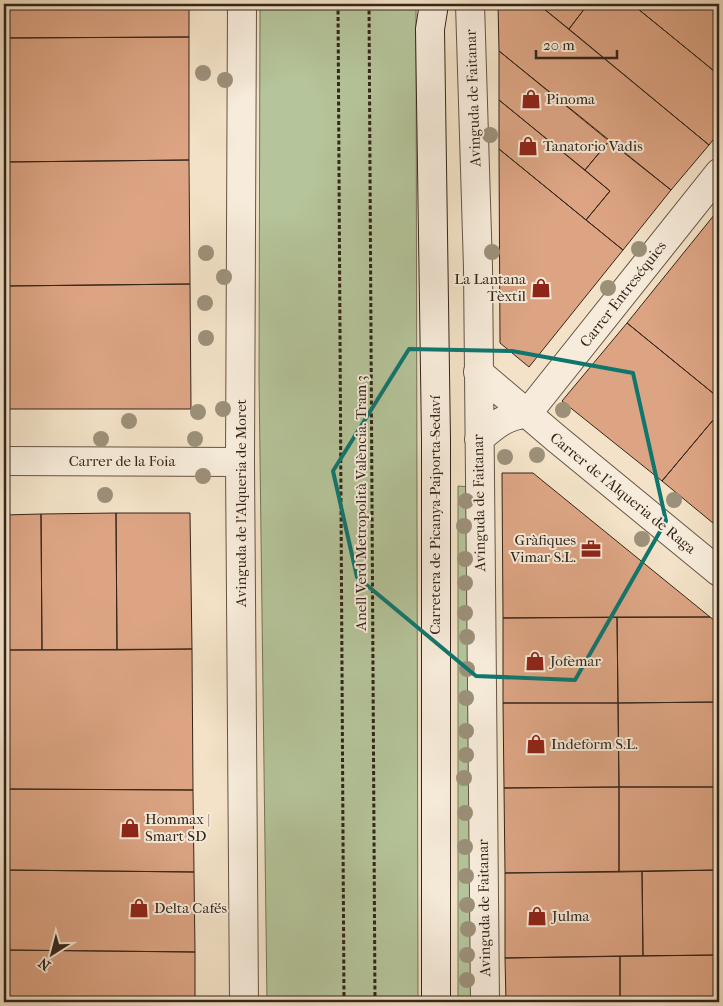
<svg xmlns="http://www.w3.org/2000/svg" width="723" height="1006" viewBox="0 0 723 1006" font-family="'IM FELL French Canon',serif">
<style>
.green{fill:#b5c49a;stroke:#74745a}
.building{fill:#dca483;stroke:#34251a}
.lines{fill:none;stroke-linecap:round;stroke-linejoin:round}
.street-casing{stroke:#645445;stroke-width:30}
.secondary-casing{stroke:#34251a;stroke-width:30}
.path{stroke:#34251a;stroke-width:3;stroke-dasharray:4 2.5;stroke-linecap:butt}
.street{stroke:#f7ecdb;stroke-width:28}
.secondary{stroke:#f7ecdb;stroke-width:28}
.tree{fill:#9c9079}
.marked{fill:none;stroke:#0f766e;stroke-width:4;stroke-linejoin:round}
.labels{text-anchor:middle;stroke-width:4;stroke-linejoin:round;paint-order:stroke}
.street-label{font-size:15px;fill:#34251a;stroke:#f7ecdb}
.poi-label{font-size:15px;fill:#34251a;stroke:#f7ecdb;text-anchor:start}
</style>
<rect width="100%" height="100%" fill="#f3e2c7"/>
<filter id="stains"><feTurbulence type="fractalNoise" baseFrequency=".004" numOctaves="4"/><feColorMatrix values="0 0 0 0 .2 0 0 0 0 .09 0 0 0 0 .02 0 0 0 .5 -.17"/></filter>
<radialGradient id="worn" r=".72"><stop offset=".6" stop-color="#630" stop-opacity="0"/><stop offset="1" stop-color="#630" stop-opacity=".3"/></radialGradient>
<!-- green -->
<path class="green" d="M260,4H415L416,9L418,1002H267L259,378Z
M458,486L470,487L471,1002H458Z"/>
<!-- building -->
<path class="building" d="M4,4H189V37L4,38Z
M498,4H538L709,145L671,190L499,51Z
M538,4H588L569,29Z
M588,4H632L719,75V132L709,145L569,29Z
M632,4H719V75Z
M189,37V160L4,162V38Z
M499,51L609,141L585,170L499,100Z
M499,100L610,191L586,220L499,149Z
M609,141L671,190L623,250L586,220L610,191L585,170Z
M499,149L623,250L529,367L500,343Z
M189,160L190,284L9,286L8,162Z
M4,162H8L9,286H4Z
M719,209V398L627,323Z
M190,284L191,409H4V286Z
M627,323L719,398V413L662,481L562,401Z
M719,413V528L662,481Z
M502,473H533L710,617L503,618Z
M116,513H190L192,649L117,650Z
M116,513L117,650H42L41,514Z
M41,514L42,650H4V515Z
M617,617H710L719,624V702L618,703Z
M617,617L618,703H503V618Z
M192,649L193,790L4,789V650Z
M719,702V787H619L618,703Z
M503,703H618L619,787L504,788Z
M619,787H719V870L619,872Z
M619,787V872L505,873L504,788Z
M4,789L193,790L194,872L4,870Z
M4,870L194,872L195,952L4,950Z
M719,870V955L643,956L642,871Z
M642,871L643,956L505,958V873Z
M4,950L195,952V1002H4Z
M719,955V1002H620V956Z
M620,956V1002H506L505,958Z"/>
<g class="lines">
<defs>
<path id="street" d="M242,4L240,462L244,1002
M470,4L478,268L485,1002
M478,372L557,439L719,572
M527,414L719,173
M479,439C494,426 506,415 527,414
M4,461L240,462"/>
<path id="secondary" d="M434,4L430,29L436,440V1002"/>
</defs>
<!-- street casing -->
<use href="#street" class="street-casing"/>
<!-- secondary casing -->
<use href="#secondary" class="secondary-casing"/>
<!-- path -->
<path class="path" d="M338,4L344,1002
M369,4L375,1002"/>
<!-- street -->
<use href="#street" class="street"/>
<!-- secondary -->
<use href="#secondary" class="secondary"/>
</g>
<!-- trees -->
<g class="tree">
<circle cx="203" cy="73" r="8"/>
<circle cx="225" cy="80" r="8"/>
<circle cx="490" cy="135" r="8"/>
<circle cx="639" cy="249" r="8"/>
<circle cx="492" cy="252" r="8"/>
<circle cx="206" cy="253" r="8"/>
<circle cx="224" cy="277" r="8"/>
<circle cx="608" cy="288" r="8"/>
<circle cx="205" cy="303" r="8"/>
<circle cx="206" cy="338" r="8"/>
<circle cx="223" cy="409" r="8"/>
<circle cx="563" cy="410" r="8"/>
<circle cx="198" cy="412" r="8"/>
<circle cx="129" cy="421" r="8"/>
<circle cx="101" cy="439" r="8"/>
<circle cx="195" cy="439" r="8"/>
<circle cx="537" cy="455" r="8"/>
<circle cx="505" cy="457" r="8"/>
<circle cx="203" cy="476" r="8"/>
<circle cx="105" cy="495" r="8"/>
<circle cx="674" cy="500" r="8"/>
<circle cx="466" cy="501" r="8"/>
<circle cx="464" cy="526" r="8"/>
<circle cx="642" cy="539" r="8"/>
<circle cx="465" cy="559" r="8"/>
<circle cx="465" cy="583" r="8"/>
<circle cx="465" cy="613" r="8"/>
<circle cx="467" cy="637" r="8"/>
<circle cx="467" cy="669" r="8"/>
<circle cx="466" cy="698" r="8"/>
<circle cx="466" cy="731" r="8"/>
<circle cx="466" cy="755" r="8"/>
<circle cx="464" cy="778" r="8"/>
<circle cx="465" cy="813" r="8"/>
<circle cx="465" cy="847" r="8"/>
<circle cx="466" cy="876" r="8"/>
<circle cx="467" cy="905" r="8"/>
<circle cx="468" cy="929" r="8"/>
<circle cx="467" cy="955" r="8"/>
<circle cx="467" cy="980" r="8"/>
</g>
<!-- marked area -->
<path class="marked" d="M409,349L512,351L633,373L666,521L575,680L476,676L357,577L333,471Z"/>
<!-- icons -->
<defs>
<symbol id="shop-bare" viewBox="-9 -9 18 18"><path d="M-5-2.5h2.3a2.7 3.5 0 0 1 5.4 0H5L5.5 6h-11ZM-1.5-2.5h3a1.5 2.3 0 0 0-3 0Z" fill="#8f2418" stroke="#f7ecdb" stroke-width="2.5" paint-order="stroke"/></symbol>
<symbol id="office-bare" viewBox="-9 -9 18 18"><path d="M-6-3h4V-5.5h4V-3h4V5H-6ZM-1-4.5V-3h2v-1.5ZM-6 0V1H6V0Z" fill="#8f2418" stroke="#f7ecdb" stroke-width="2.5" paint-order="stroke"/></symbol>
</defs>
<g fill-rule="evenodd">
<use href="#shop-bare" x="517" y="85" width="28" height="28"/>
<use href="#shop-bare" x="514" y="132" width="28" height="28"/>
<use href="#shop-bare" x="527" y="274" width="28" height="28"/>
<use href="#office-bare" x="577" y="535" width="28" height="28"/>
<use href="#shop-bare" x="521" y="647" width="28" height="28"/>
<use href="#shop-bare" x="522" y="730" width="28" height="28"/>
<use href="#shop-bare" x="116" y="814" width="28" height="28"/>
<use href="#shop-bare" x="125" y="894" width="28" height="28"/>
<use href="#shop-bare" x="523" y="902" width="28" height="28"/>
</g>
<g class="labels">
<!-- street labels -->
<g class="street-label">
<text transform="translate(473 98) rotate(-92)" y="5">Avinguda de Faitanar</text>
<text transform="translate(623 294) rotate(-52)" y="5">Carrer Entreséquies</text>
<text x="122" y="466">Carrer de la Foia</text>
<text transform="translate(623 493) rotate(39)" y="5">Carrer de l'Alqueria de Raga</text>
<text transform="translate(241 503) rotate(-90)" y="5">Avinguda de l'Alqueria de Moret</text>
<text transform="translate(361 503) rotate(-90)" y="5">Anell Verd Metropolità València. Tram 3</text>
<text transform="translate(479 503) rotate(-91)" y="5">Avinguda de Faitanar</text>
<text transform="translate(435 515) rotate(-90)" y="5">Carretera de Picanya-Paiporta-Sedaví</text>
<text transform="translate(484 908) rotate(-91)" y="5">Avinguda de Faitanar</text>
</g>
<!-- poi labels -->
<g class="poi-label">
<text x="546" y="104">Pinoma</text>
<text x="543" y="151">Tanatorio Vadis</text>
<text x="526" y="284" text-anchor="end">La Lantana<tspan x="526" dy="17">Tèxtil</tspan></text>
<text x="576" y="545" text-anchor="end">Gràfiques<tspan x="576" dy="17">Vimar S.L.</tspan></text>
<text x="550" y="666">Jofemar</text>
<text x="551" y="749">Indeform S.L.</text>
<text x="145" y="824">Hommax |<tspan x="145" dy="17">Smart SD</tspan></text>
<text x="154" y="913">Delta Cafés</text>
<text x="552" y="921">Julma</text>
</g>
</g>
<!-- margin -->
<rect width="723" height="1006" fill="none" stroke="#f3e2c7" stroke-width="20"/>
<rect x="5" y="5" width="713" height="996" fill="none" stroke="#34251a" stroke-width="2.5"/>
<rect x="10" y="10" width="703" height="986" fill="none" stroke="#34251a"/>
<!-- north arrow -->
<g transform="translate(52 954) rotate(216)" stroke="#f7ecdb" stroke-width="4" paint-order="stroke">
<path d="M0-4L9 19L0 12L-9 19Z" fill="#34251a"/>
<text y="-8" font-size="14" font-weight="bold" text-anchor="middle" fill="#34251a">N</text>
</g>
<!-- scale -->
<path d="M536 50v8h81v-8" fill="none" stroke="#34251a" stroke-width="2.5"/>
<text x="543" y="50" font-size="15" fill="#34251a" stroke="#f7ecdb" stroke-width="4" paint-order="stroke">20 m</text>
<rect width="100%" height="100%" filter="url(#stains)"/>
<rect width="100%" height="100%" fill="url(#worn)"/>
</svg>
